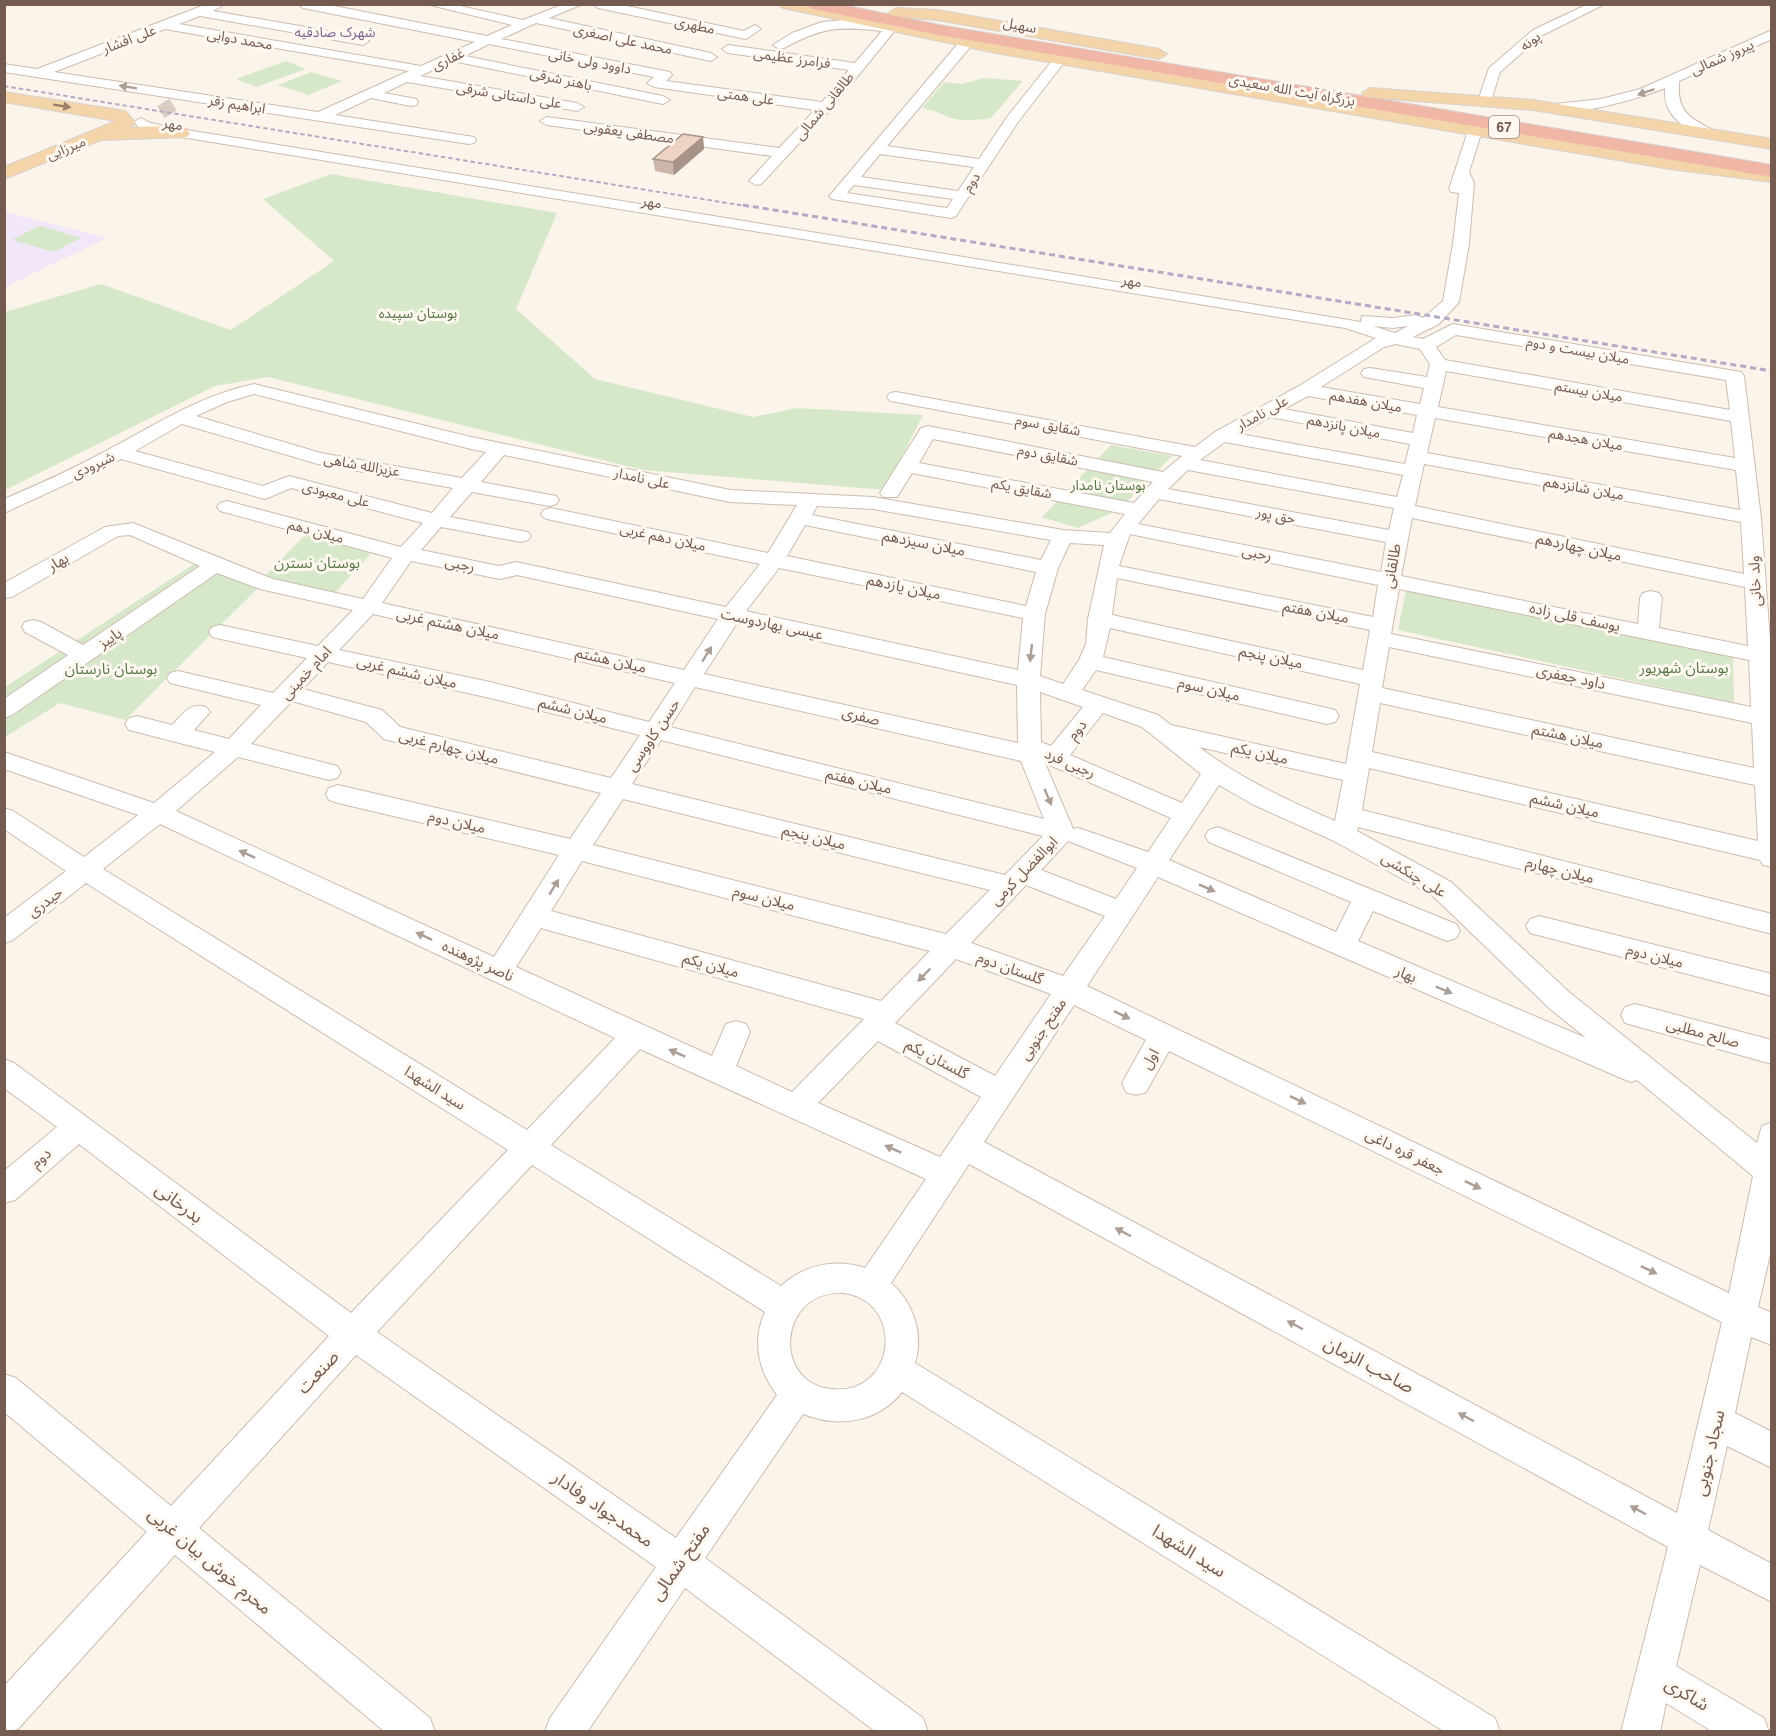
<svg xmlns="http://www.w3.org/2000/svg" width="1776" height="1736" viewBox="0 0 1776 1736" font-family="Arial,'Noto Sans Arabic',sans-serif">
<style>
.education{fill:#f1e7f8}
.green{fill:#d7e8ca}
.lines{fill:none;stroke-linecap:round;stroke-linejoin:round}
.minor-tunnel{stroke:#d9cec4;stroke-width:14;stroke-dasharray:14 7;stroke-linecap:butt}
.minor-casing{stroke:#cdbcb1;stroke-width:2}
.major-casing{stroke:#d8d1ce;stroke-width:2}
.highway-casing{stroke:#d8d1ce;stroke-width:2}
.minor{fill:#fff;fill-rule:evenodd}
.major{fill:#f4d4a9;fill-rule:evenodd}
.highway{fill:#f0b7a7;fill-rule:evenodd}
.rail-far1{stroke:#b7a9c5;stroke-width:2;stroke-dasharray:4.5 3;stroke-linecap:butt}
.rail{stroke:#b7a9c5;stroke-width:3;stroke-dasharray:6 4;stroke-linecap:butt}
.wall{fill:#cdb5a9}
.shaded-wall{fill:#a79489}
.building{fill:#eed3c4;stroke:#a79489;stroke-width:1.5}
.oneway{fill:#ac9d95}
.oneway2{fill:#9a7f6a}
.labels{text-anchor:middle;stroke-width:6;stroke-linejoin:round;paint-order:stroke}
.far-street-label{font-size:14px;fill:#745b4f;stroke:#fef8f1}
.far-neighbourhood-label{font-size:14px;fill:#806790;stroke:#fef8f1}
.shield{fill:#fef8f1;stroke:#9d8a80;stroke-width:1.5}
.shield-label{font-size:14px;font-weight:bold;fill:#745b4f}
.far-park-label{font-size:14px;fill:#597948;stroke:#fef8f1}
.street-label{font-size:15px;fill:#745b4f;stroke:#fef8f1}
.park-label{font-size:15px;fill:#597948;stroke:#fef8f1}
.near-street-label{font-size:18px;fill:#745b4f;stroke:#fef8f1}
</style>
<rect width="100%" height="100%" fill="#fbf4eb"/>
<!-- education -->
<path class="education" d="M5,212L38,220L107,238L5,287Z"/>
<!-- green -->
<path class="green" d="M286,61L306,69L256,87L236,79Z
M311,72L342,81L308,95L278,85Z
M984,78L1023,81L991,118C978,120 963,122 951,118C941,114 933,110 922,108L944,82L961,84Z
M331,174L557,213L516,309L595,379L753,417L797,408L923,415L885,490L643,470L268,377L215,386L5,490V312L101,284L231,330L334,261L263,199Z
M39,226H40L81,238L54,252L12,240Z
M1111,445L1172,456L1120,509L1078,528L1042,517Z
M306,534L375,549L335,593L264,577Z
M194,564L260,586L125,720L60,703L5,737V687Z
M1407,586L1733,654L1734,703L1398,630Z"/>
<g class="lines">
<!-- minor-tunnel -->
<path class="minor-tunnel" d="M161,112L174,104"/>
<defs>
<path id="minor" d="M207,4H225L213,11L363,37L369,41L363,45L200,16L179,24L421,66L475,42L303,8L297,4H324L487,36L512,25L426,4H451L523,20L564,4H583L549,18L711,53L717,57L711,61L536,23L501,39L670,72L672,75L666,81L822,102L849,70L728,53L722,49L728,45L855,63L882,31C838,26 823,27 784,48L779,49L773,45L792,33L822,22L845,20L891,24L897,28L830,110L761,184L756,185L749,181L772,156L547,125L540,121L547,117L779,148L815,110L654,87L647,83L654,77L489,44L465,56L663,96L670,100L663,104L453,61L420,76L577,103L584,107L577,111L407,82L384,93L416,99L418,102L416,105L411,106L371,98L335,115L474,137L476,140L474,143L469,144L4,72V64L37,69ZM165,29L409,71L318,112L54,72Z
M592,4H618L744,31L755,25L761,29L746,39L598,8Z
M1588,4H1605L1541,36L1500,72L1490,104H1480L1478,101L1489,68L1533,30Z
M1772,30V39L1679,81C1677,112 1688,116 1712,130L1714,133L1712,136C1697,140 1674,121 1668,108C1665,102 1665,95 1665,88C1647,96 1561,122 1548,108L1555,104L1601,99L1640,89Z
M966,39L971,40L972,43L971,46L887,146L979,159L1007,117L1055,57H1065L1066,60L1018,122L956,216L951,218L832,199L829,196L832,193L961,40ZM880,154L974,167L958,191L861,177ZM854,185L953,199L947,208L847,193Z
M141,118L150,123L181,129L1361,322L1362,316L1393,318L1416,315L1423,318L1443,301L1453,244L1459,193L1451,192L1449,189L1468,131L1475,127L1482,131L1469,172L1474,183L1469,244L1459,302L1439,324L1413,337L1423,339L1453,324L1741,372L1744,376L1761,518L1772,668V867L1763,865L1760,860L1369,768L1362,810L1772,914V934L1358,827L1357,831L1451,882L1569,992L1757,1143L1762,1126L1772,1122V1246L1758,1307L1772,1313V1345L1751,1337L1735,1413L1772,1432V1468L1727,1446L1708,1530L1772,1564V1602L1700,1565L1676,1666L1764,1718L1769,1732H1713L1666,1703L1660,1732H1621L1668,1547L969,1164L891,1283C913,1302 924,1334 915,1363L1495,1718L1500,1732H1445L902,1392C877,1423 838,1428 803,1414L705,1558L923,1718L928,1732H876L685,1588L587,1732H545L550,1718L656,1567L356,1355L199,1528L430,1718L435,1732H385L175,1555L18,1729L4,1732V1686L147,1532L4,1412V1374L16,1378L171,1506L329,1336L79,1144L15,1200L4,1203V1171L57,1127L4,1088V1059L14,1063L351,1313L508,1150L86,883L13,940L4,943V918L66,871L4,829V808L13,811L84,857L138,815L4,769V752L154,803L215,752L129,730L125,724L129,718L137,716L172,725C183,714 190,702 206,707L210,712L194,730L229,739L261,705L170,683L167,678L170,673L178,671L273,693L307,658L212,637L209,632L212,627L220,625L318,646L353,610L260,589L217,573L12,715L4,718V699L68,655L25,632L22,627L25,622L33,620L41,622L83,645L200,566L130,535L118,536L12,597L4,598V583L105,527L133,523L273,579L363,599L392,558L220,511L217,507L220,503L227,501L401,547L423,523L291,488L265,499L121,459L4,513V499C37,485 69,471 100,454C151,428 197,396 254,384L471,437L730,490L873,497L1063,530L1110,533L1125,514L912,473L897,497H883L880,493L921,428L928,426L1163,472L1182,456L896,402L890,401L887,397L890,393L896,392L1195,447L1215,432L1299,386L1376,338L1345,328L181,137L140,129L134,122ZM1373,326L1393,328L1408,326L1395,333ZM1456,335L1726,380L1730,410L1445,360L1436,347ZM1396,344L1420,349L1430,364L1427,377L1370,368L1364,369L1361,373L1364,377L1370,378L1424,388L1420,404L1321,387L1384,347ZM1446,371L1731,421L1735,458L1438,407ZM254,394L471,449L486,452L462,478L321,453L196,416L227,402ZM1308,396L1417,415L1413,433L1284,409ZM1270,417L1410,444L1405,464L1240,434ZM1435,418L1736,470L1740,510L1427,453ZM182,424L318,464L453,488L432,513L289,476L263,486L135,451ZM933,439L1153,482L1134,503L919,463ZM1225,442L1403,475L1397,497L1200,460ZM504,455L730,502L797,505L768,553L551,508L544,510L541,514L544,518L551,520L760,564L726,607L516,562L499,566L421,550L441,527L521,542L528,540L531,536L528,532L450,517L472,492L549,506L556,504L559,500L556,496L481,482ZM1424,464L1741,522L1744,574L1415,506ZM1188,470L1394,508L1389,530L1168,489ZM1159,499L1386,542L1381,572L1138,524ZM817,506L873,509L1051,540L1041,560L812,515ZM1412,518L1745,587L1748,646L1659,628L1662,598L1659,593L1651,591L1643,593L1640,598L1638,624L1401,576ZM805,525L1036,572L1026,606L787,556ZM1130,534L1378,585L1373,617L1119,566ZM1070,543L1104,545L1088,619L1086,644L1079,660L1063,684L1040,676L1045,614L1058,568ZM411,561L500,579L517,575L718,619L684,670L382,603ZM779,568L1023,618L1018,670L746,611ZM1117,578L1370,630L1363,670L1112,615ZM1399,589L1749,660L1751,707L1391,634ZM373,614L675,683L649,722L490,682L339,650ZM737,623L1017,685L1018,743L704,674ZM1110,628L1360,684L1346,764L1171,725L1158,715L1082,690L1096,670L1327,724L1335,722L1339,716L1335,710L1327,708L1103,657ZM1389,647L1752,723L1754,768L1382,688ZM328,662L490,698L640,735L611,778L400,727L382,710L303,689ZM695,687L1021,761L1044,819L670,727ZM1040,692L1083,707L1051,746L1041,742ZM292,701L366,722L384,739L601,793L570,839L338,785L329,788L326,794L329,800L338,803L559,855L494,957L176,811L238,757L329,780L337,778L341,772L337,766L251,744ZM1380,703L1755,785L1758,841L1372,752ZM1103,713L1142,727L1201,774L1182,803L1070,755ZM661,740L1043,836L1005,875L632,784ZM1199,747L1343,780L1335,821C1287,800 1241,779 1199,747ZM1045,763L1171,818L1148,852L1087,831L1078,828L1073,829ZM1219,785L1254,805L1334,841L1433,896L1549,1008L1586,1038L1358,941L1373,911L1447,941L1456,938L1460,931L1456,924L1218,827L1209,830L1205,836L1209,842L1351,902L1336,932L1169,860ZM623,799L990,890L946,934L593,845ZM160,824L615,1038L527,1130L103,869ZM1068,841L1137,868L1116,899L1041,870ZM582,861L930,951L881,1001L551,911ZM1158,877L1621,1078L1631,1082L1637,1080L1753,1176L1729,1293L1087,986ZM1026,885L1105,916L1063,976L971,943ZM541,928L864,1019L792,1092L736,1066L750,1032L746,1024L736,1021L726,1024L712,1056L516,967ZM956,959L1051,994L995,1076L895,1023ZM1074,1005L1146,1040L1122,1083L1126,1092L1136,1095L1146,1092L1169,1051L1722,1322L1677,1513L984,1142ZM878,1041L981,1097L940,1157L818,1103ZM640,1049L926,1179L865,1268C835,1258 804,1265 781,1286L551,1145ZM532,1165L765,1312C752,1341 758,1370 777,1395L676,1538L377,1332ZM844,1293C906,1302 896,1396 832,1389C771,1384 778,1289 844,1293Z
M1539,916L1772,974V996L1530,933L1526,926L1530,919Z
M1635,1004L1772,1040V1064L1625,1023L1621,1015L1625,1007Z"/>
<path id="major" d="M776,4H807L996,43L1670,159L1772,171V182L1670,169L996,53L783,8Z
M896,8L937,10L1159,49L1167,54L1159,59L937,20L891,16L888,13Z
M1370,88L1533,100L1772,139V149L1533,110L1364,97L1362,93Z
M4,92L125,111L136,123L129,128C148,126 168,125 187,129L190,133L187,137L101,140L4,179V167L116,121L4,102Z"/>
<path id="highway" d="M805,4H838L939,25L1772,165V177L939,35L813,9Z"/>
</defs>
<!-- minor casing -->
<use href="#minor" class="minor-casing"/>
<!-- major casing -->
<use href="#major" class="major-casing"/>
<!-- highway casing -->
<use href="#highway" class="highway-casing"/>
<!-- minor -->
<use href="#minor" class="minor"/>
<!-- major -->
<use href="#major" class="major"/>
<!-- highway -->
<use href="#highway" class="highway"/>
<!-- rail-far1 -->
<path class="rail-far1" d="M4,86L752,207"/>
<!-- rail -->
<path class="rail" d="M743,205L1772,371"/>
</g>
<!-- wall -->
<path class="wall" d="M703,137L704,149L674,175L655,171L653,159Z"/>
<!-- shaded-wall -->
<path class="shaded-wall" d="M703,137L704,149L674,175L673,162Z"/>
<!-- building -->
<path class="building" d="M683,134L703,137L673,162L653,159Z"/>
<!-- one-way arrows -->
<defs><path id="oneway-solid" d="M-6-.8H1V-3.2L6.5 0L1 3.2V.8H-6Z" transform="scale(1.5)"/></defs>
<g class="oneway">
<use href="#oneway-solid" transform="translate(128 87) rotate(-171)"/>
<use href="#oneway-solid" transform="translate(1646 92) rotate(161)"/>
<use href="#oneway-solid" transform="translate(1031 653) rotate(96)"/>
<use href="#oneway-solid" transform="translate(707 654) rotate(-58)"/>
<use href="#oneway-solid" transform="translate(1048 797) rotate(67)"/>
<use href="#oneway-solid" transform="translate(247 854) rotate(-155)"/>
<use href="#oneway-solid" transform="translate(554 887) rotate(-59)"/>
<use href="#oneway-solid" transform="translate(1207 888) rotate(24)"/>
<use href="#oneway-solid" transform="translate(424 936) rotate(-155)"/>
<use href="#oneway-solid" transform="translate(924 975) rotate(134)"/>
<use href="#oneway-solid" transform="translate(1444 990) rotate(23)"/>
<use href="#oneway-solid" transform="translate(1122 1015) rotate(26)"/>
<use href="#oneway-solid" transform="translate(677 1053) rotate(-156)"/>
<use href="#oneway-solid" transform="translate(1298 1100) rotate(26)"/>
<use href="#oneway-solid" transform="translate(893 1149) rotate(-156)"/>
<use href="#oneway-solid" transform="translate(1473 1185) rotate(26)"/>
<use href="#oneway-solid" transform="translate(1123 1232) rotate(-152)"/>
<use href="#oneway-solid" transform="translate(1649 1270) rotate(26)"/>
<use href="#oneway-solid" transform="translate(1295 1325) rotate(-152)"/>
<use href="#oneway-solid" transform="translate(1466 1417) rotate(-152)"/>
<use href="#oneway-solid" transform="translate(1638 1510) rotate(-152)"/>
</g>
<use class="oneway2" href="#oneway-solid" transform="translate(62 106) rotate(9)"/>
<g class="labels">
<!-- far-street labels -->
<g class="far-street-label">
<text transform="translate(695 25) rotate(12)" y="5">مطهری</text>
<text transform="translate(1020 25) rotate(11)" y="5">سهیل</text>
<text transform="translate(129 39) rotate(-21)" y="5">علی افشار</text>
<text transform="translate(240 39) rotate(10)" y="5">محمد دوابی</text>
<text transform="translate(623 39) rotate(12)" y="5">محمد علی اصغری</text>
<text transform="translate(1530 41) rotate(-38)" y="5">پونه</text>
<text transform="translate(1722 57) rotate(-24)" y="5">پیروز شمالی</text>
<text transform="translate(792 58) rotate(8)" y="5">فرامرز عظیمی</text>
<text transform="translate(448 59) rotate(-25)" y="5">غفاری</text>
<text transform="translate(590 61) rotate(11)" y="5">داوود ولی خانی</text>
<text transform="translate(561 79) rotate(12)" y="5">باهنر شرقی</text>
<text transform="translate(1292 90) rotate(10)" y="5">بزرگراه آیت الله سعیدی</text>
<text transform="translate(509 95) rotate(9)" y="5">علی داستانی شرقی</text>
<text transform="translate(746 96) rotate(8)" y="5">علی همتی</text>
<text transform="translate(237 104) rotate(9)" y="5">ابراهیم زقر</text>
<text transform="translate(824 106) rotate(-50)" y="5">طالقانی شمالی</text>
<text transform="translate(173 124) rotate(9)" y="5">مهر</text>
<text transform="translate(629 132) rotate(8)" y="5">مصطفی یعقوبی</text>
<text transform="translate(66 148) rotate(-22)" y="5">میرزایی</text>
<text transform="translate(971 182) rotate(-56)" y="5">دوم</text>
<text transform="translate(652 202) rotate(9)" y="5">مهر</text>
<text transform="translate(1132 281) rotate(9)" y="5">مهر</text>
<text transform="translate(1578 350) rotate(10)" y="5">میلان بیست و دوم</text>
<text transform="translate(1589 391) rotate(10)" y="5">میلان بیستم</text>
<text transform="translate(1366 401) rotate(10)" y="5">میلان هفدهم</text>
<text transform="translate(1262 413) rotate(-29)" y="5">علی نامدار</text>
<text transform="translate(1048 425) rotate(10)" y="5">شقایق سوم</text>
<text transform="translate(1344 426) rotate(11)" y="5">میلان پانزدهم</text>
<text transform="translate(1586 439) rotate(10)" y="5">میلان هجدهم</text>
<text transform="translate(1048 455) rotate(11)" y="5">شقایق دوم</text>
<text transform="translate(93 465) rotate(-25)" y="5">شیرودی</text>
<text transform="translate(362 465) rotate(10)" y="5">عزیزالله شاهی</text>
<text transform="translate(642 478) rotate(12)" y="5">علی نامدار</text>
<text transform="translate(1022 488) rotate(11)" y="5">شقایق یکم</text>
<text transform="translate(1584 488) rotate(10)" y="5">میلان شانزدهم</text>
<text transform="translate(336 494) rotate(14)" y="5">علی معبودی</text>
<text transform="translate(1276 515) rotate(11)" y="5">حق پور</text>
<text transform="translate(316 531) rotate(15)" y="5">میلان دهم</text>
<text transform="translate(663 537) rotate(12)" y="5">میلان دهم غربی</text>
</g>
<!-- far-neighbourhood labels -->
<g class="far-neighbourhood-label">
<text x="335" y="37">شهرک صادقیه</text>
</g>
<!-- shield labels -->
<rect class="shield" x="1489" y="116" width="30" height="22" rx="4.5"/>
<g class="shield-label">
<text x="1504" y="132">67</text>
</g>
<!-- far-park labels -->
<g class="far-park-label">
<text x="418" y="318">بوستان سپیده</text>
<text x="1108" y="490">بوستان نامدار</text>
</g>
<!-- street labels -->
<g class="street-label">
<text transform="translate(924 543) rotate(11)" y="5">میلان سیزدهم</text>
<text transform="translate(1579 547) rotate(12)" y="5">میلان چهاردهم</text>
<text transform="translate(1257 553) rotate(11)" y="5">رحبی</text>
<text transform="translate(58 562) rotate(-30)" y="5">بهار</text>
<text transform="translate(460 564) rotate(12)" y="5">رجبی</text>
<text transform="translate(1392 566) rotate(-80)" y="5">طالقانی</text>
<text transform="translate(1755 581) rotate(-93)" y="5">ولد خانی</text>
<text transform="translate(904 587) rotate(12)" y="5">میلان یازدهم</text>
<text transform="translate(1316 612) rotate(11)" y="5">میلان هفتم</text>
<text transform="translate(1575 617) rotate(12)" y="5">یوسف قلی زاده</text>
<text transform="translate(448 624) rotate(12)" y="5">میلان هشتم غربی</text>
<text transform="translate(772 624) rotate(12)" y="5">عیسی بهاردوست</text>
<text transform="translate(110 638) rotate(-34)" y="5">پاییز</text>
<text transform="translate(1271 657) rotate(12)" y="5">میلان پنجم</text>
<text transform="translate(611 660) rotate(13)" y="5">میلان هشتم</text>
<text transform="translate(407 672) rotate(13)" y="5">میلان ششم غربی</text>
<text transform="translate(306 673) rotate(-47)" y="5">امام خمینی</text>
<text transform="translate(1571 677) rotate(12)" y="5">داود جعفری</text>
<text transform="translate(1209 689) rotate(13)" y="5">میلان سوم</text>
<text transform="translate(573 710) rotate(14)" y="5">میلان ششم</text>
<text transform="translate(861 716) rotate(13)" y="5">صفری</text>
<text transform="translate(1077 730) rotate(-51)" y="5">دوم</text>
<text transform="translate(653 735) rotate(-56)" y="5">حسن کاووسی</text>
<text transform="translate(1568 736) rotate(12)" y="5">میلان هشتم</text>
<text transform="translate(449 747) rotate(14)" y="5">میلان چهارم غربی</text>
<text transform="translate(1260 753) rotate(13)" y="5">میلان یکم</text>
<text transform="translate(1070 763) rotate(23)" y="5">رجبی فرد</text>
<text transform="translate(859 781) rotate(14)" y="5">میلان هفتم</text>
<text transform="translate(1565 805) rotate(13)" y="5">میلان ششم</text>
<text transform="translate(457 822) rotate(13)" y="5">میلان دوم</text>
<text transform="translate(814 837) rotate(14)" y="5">میلان پنجم</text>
<text transform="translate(1560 870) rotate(14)" y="5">میلان چهارم</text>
<text transform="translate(1024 871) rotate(-46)" y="5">ابوالفضل کرمی</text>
<text transform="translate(1414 875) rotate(31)" y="5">علی چنکشی</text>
<text transform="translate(764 898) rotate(14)" y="5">میلان سوم</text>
<text transform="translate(45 902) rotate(-37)" y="5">حیدری</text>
<text transform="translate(1655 956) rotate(14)" y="5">میلان دوم</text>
<text transform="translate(478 961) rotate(25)" y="5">ناصر پژوهنده</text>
<text transform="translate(711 965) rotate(16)" y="5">میلان یکم</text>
<text transform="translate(1010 968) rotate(20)" y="5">گلستان دوم</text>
<text transform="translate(1406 974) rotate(23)" y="5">بهار</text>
<text transform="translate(1043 1029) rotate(-56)" y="5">مفتح جنوبی</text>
<text transform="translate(1703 1033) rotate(15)" y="5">صالح مطلبی</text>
<text transform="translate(937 1059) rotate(28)" y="5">گلستان یکم</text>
<text transform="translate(1150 1059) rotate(-60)" y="5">اول</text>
<text transform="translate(435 1088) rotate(32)" y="5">سید الشهدا</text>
<text transform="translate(1405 1152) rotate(26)" y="5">جعفر قره داغی</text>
<text transform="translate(41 1158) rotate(-41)" y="5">دوم</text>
</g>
<!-- park labels -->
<g class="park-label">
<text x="317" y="568">بوستان نسترن</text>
<text x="1684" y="673">بوستان شهریور</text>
<text x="111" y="674">بوستان نارستان</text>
</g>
<!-- near-street labels -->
<g class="near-street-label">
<text transform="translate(179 1203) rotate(37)" y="6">بدرخانی</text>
<text transform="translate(1369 1365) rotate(28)" y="6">صاحب الزمان</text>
<text transform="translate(318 1372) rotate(-47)" y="6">صنعت</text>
<text transform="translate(1709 1453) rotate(-77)" y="6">سجاد جنوبی</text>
<text transform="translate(603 1509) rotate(35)" y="6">محمدجواد وفادار</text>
<text transform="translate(1189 1551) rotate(32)" y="6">سید الشهدا</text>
<text transform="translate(210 1561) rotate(40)" y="6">محرم خوش بیان غربی</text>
<text transform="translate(680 1562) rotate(-55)" y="6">مفتح شمالی</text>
<text transform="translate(1687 1694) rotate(31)" y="6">شاکری</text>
</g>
</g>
<!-- border -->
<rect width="1776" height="1736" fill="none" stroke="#745b4f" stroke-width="12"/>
</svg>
